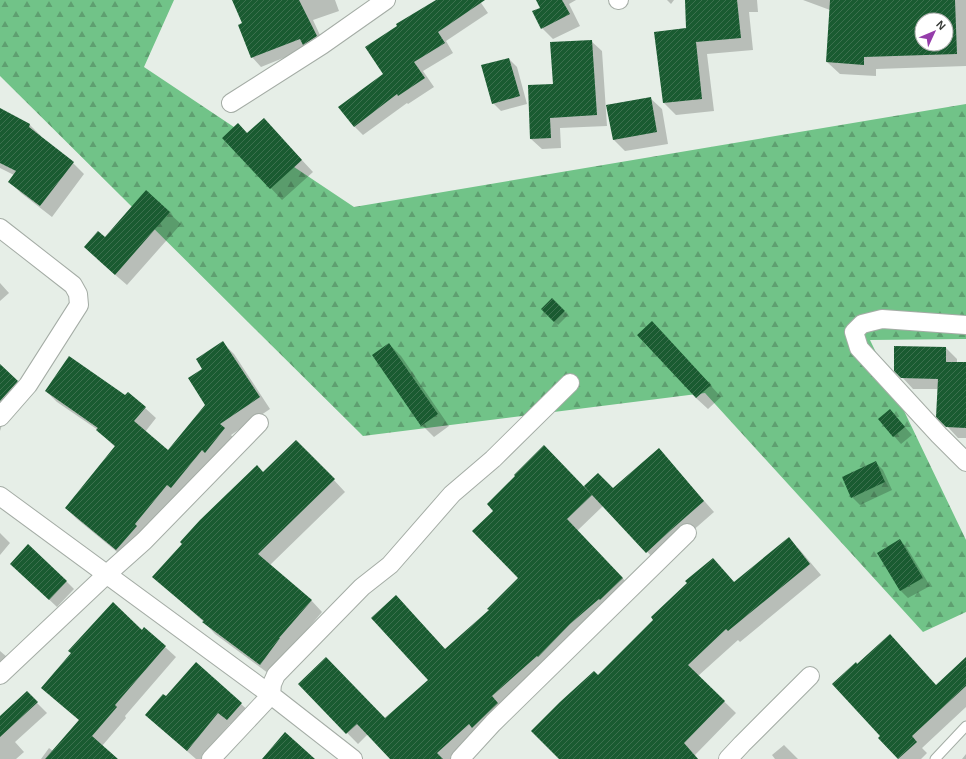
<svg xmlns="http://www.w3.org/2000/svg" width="966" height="759" viewBox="0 0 966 759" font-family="Helvetica,sans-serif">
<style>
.forest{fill:url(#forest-firs)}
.shadow{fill:#0003;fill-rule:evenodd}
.building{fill:url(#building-hatch);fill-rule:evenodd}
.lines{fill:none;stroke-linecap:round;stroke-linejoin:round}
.lane-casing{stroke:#a4aca5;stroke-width:11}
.street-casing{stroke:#a4aca5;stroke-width:20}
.lane{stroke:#fff;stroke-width:9}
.street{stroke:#fff;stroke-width:18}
</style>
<defs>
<pattern id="forest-firs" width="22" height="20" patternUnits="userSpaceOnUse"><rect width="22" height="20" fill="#71c388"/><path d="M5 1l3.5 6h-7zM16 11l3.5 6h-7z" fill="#5e9f70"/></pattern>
<pattern id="building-hatch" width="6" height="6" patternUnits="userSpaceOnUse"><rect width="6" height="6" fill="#1a5b31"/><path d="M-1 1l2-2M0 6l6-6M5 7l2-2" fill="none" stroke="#3c704e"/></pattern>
</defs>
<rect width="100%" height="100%" fill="#e6eee7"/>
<!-- forest -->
<path class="forest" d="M0,0H174L144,67L354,207L966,104V339L870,340L966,540V612L923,632L705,393L363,436L0,76Z"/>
<!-- shadow -->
<path class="shadow" d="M233,0H335L339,11L313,20L325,46L308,48L261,67L252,57L244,24Z
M438,0H479L488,13L446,41L453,53L423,71L434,87L408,104L407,103L363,135L354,126L385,74Z
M537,0H576L569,4L580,26L553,39L542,28L541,8Z
M667,0H674L671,4Z
M686,0H757L758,12H749L753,50L707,54L714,111L676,115L664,103L656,32L688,29Z
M803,0H966V66L876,69V76L840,74L827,62L830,10ZM922,20H946V44H922Z
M591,41L602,51L607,126L560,128L561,148L542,149L531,139L554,85Z
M509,59L517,67L527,104L501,111L493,103Z
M650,98L662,109L668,144L625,151L614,140L607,105Z
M0,109L30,125L41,136L40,137L73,163L84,174L52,217L21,193L9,181L14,175L0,168Z
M275,131L313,172L282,200L224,138Z
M146,192L181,224L127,285L97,259L105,238Z
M0,283L9,293L0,301Z
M552,300L568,315L558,325L543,309Z
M664,334L721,397L708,409L696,398Z
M223,343L234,354L270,409L231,435L235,440L128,561L77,519L66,508L115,447L98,430L57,402L46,391L125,396L145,408L156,418L145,432L168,451L207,405L204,369Z
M389,344L401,356L449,426L434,437L422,425Z
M946,348L957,359V363H966V438H958L947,426L939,389H913L902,377Z
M0,365L28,393L3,422L0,431Z
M890,410L912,435L901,444L894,436Z
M659,450L714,512L682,540L658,563L603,506L577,531L633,589L453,759H391L368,734L358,744L299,684L385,719L429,680L396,596L446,650L490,610L519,578L584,487L598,474L613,489Z
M308,452L345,492L270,565L311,600L322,612L290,650L272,676L215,634L204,622L154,577L263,473Z
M875,462L883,470L892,490L860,505L852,497L843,478Z
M0,533L10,543L0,555Z
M789,539L800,550L821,575L740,642L738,640L698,676L736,713L695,755L698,759H561L598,677L713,559L735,583Z
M900,540L907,548L930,586L908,598L901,591Z
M19,571L66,581L74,589L57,607Z
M144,628L176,657L125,716L126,718L102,746L117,759H41L49,748L53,751L79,720L53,698Z
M0,651L7,657L0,666Z
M966,659V707L922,748L927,753L921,759H898L879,738Z
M27,693L47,713L15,742L24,752L16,759H0V718Z
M166,697L241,704L253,715L239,731L230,724L201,759H196L158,726L146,715Z
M784,745L798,759H775L772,755Z
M966,754V759H962Z"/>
<!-- building -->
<path class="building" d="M232,0H299L317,36L303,45L300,39L251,58L238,25L242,23Z
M436,0H485L438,32L445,43L414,62L425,78L398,96L397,94L354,127L338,107L383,74L365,47L397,26L396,24Z
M536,0H562L570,14L541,29L532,11L540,8Z
M685,0H737L741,38L696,42L702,99L663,103L654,32L686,28Z
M830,0H955L957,54L864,57V65L826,62ZM922,20H946V44H922Z
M592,40L597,115L550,118L551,138L530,139L528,85L553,84L550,42Z
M509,58L520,96L492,104L481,65Z
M651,97L657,132L613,140L606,105Z
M0,108L30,124L29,127L74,162L40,206L8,182L16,171L0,163Z
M264,118L302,160L270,189L222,138L238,123L247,133Z
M146,190L170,212L115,275L84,247L98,231L105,237Z
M552,298L565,311L554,322L541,309Z
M652,321L711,385L696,398L637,335Z
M223,341L260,397L220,424L225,428L205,453L202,450L171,488L167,485L135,524L137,526L116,550L65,508L115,446L96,430L98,428L45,391L69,356L125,395L128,392L146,407L134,421L168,450L205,405L188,378L202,369L196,359Z
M389,343L438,414L421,426L372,355Z
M894,346L946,347V362H966V428L946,427L936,417L938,379L901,378L894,371Z
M0,364L18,381L0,401Z
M890,409L905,427L893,437L878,419Z
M296,440L335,479L258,554L312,600L279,638H280L260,665L202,622L204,621L152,577L182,544L180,542L200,520L257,465L263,472Z
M544,445L592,495L584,486L598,473L613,488L659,448L704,501L671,530L646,553L592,495L567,519L623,578L600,600L599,599L570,624L538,657L537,656L492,696L498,703L472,728L469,724L437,753L443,759H390L357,724L346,734L298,684L326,657L385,718L428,680L371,618L396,595L445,649L489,610L487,609L518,578L472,531L493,511L487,504L515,476L514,475Z
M876,461L885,482L851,498L842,477Z
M789,537L810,564L728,631L726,629L688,665L725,701L684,743L698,759H559L531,731L560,702L594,671L598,675L653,620L651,617L687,583L685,581L713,558L734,582Z
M900,539L923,578L900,591L877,553Z
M28,544L67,581L49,600L10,564Z
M113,602L142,630L144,627L166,646L115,705L117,707L92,736L118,759H45L79,720L41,688L71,653L68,651Z
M890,634L936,685L966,657V686L912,736L917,742L898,759L878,738L880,736L832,684L856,662L857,664Z
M196,662L242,703L227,720L218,713L187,751L145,715L163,694L166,696Z
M27,691L38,702L0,737V716Z
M285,732L315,759H262Z"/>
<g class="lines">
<defs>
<path id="lane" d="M935,759L966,726"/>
<path id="street" d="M618,0H619
M231,103L322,45L386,0
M0,228L73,285L78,294L79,305L28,385L0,417
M966,325L882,319L862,324L854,332L859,348L939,435L966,462
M0,496L271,695L353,759
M0,675L107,574L144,541L259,423
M211,759L271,695L272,684L276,675L362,587L390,565L452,494L493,459L570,383
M460,759L493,723L687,533
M728,759L742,744L810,676"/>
</defs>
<!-- lane casing -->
<use href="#lane" class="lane-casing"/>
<!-- street casing -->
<use href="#street" class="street-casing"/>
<!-- lane -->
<use href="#lane" class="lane"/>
<!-- street -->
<use href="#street" class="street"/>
</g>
<!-- north arrow -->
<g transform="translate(934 32) rotate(46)"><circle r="19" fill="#ffffff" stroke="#afb0af"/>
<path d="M0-3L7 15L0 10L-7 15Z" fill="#953daa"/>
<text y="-6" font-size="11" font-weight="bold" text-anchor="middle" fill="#373a37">N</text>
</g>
</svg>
